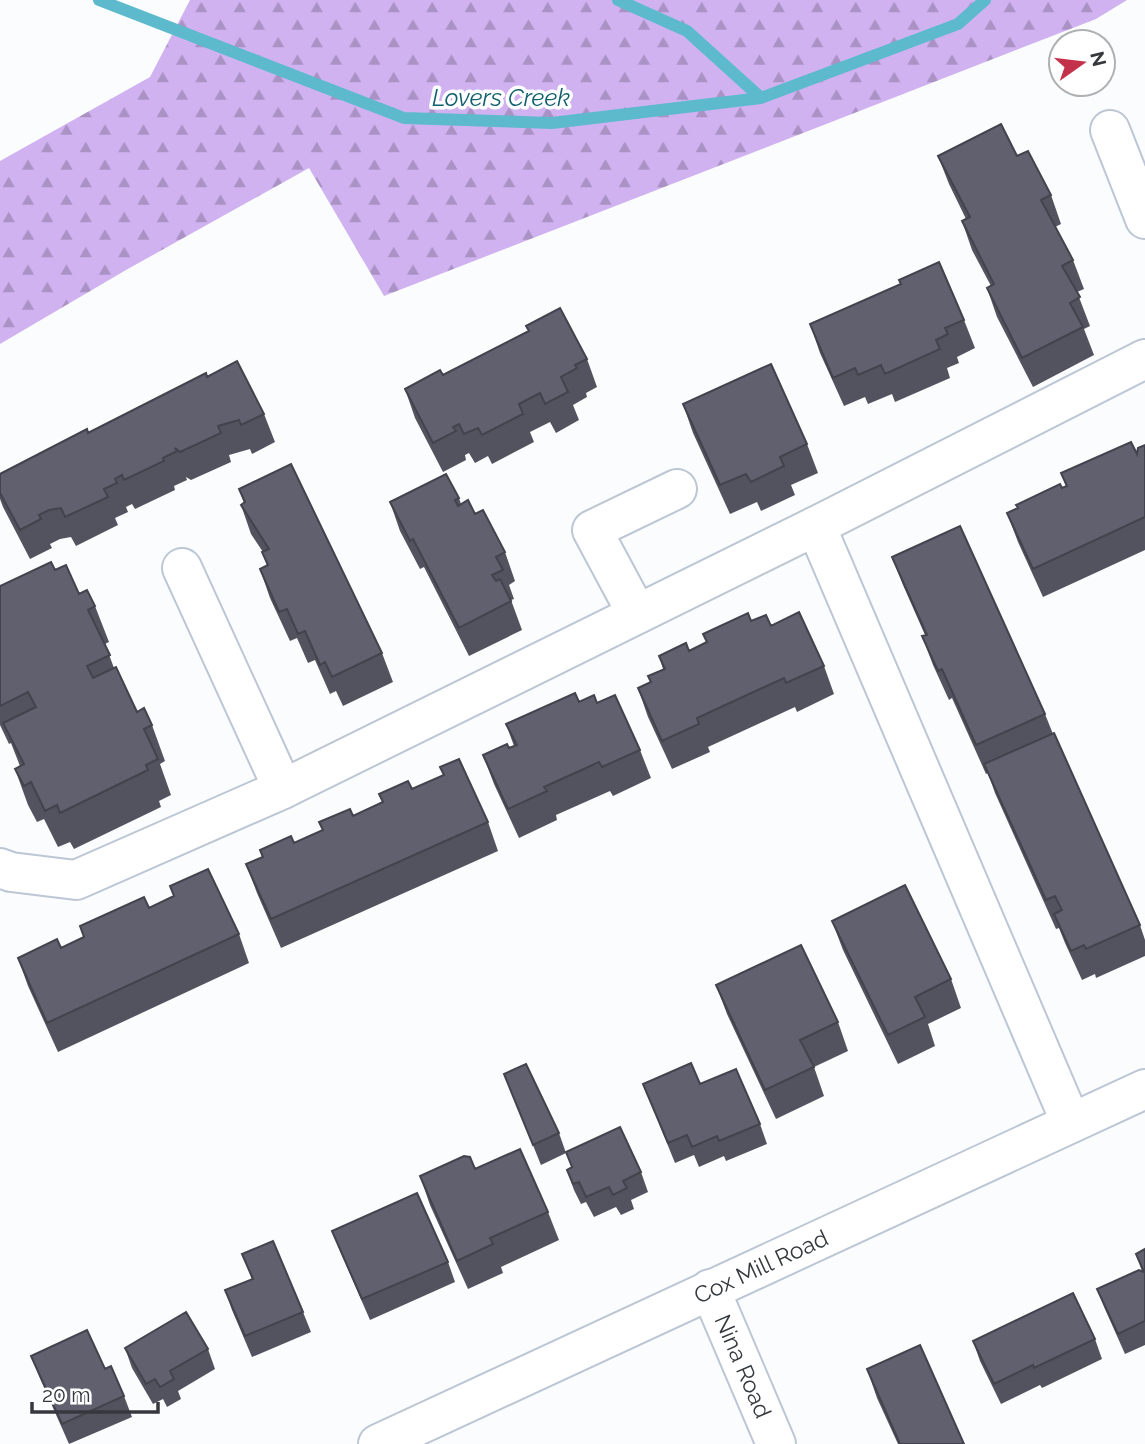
<svg xmlns="http://www.w3.org/2000/svg" width="1145" height="1444" viewBox="0 0 1145 1444" font-family="Raleway,sans-serif">
<style>
.forest{fill:url(#forest-firs)}
.lines{fill:none;stroke-linecap:round;stroke-linejoin:round}
.stream{stroke:#5dbacd;stroke-width:12}
.minor-casing{stroke:#bdc6d4;stroke-width:42}
.minor{stroke:#fff;stroke-width:38}
.wall{fill:#53535f}
.building{fill:#60606e;stroke:#43434d;stroke-width:2}
.labels{text-anchor:middle;stroke-width:7;stroke-linejoin:round;paint-order:stroke}
.street-label{font-size:23px;fill:#35393e;stroke:#fff}
.water-label{font-size:24px;font-style:italic;fill:#0e5e6b;stroke:#fff}
</style>
<defs>
<pattern id="forest-firs" width="22" height="20" patternUnits="userSpaceOnUse" patternTransform="scale(1.75)"><rect width="22" height="20" fill="#d0b2f1"/><path d="M5 1l3.5 6h-7zM16 11l3.5 6h-7z" fill="#aa92c5"/></pattern>
</defs>
<rect width="100%" height="100%" fill="#fafcfe"/>
<!-- forest -->
<path class="forest" d="M190,0H1127L1096,19L384,296L309,168L126,270L0,344V161L150,77Z"/>
<g class="lines">
<!-- stream -->
<path class="stream" d="M99,0L404,118L552,123L761,98L958,24L985,0
M618,0L687,31L761,98"/>
<defs>
<g id="minor">
<path d="M1110,130L1145,219"/>
<path d="M816,526L1071,1123"/>
<path d="M182,568L283,789"/>
<path d="M637,614L592,530L677,489"/>
<path d="M0,868L11,872L76,880L283,789L816,526L1145,359"/>
<path id="s1" d="M710,1289L776,1444"/>
<path id="s2" d="M378,1444L1145,1089"/>
</g>
</defs>
<!-- minor casing -->
<use href="#minor" class="minor-casing"/>
<!-- minor -->
<use href="#minor" class="minor"/>
</g>
<!-- wall -->
<path class="wall" d="M938,156H1017L1051,195L1061,224L1055,227L1073,260L1084,289L1077,292L1090,326L1084,329L1094,355L1033,387L997,317L987,288L991,286L972,250L962,221L966,219L949,184Z
M964,320L975,348L957,357L959,363L947,368L950,378L895,402L892,394L868,404L865,397L844,406L820,353L810,324Z
M526,326L587,359L597,387L586,393L587,397L573,405L579,420L556,433L550,422L530,432L534,442L492,464L488,456L475,463L469,453L465,455L466,460L443,472L415,418L405,389L443,375L528,331Z
M207,377L264,414L275,442L252,454L250,449L229,455L231,462L191,480L186,477L187,480L174,486L175,490L135,509L132,504L126,507L128,512L115,518L118,525L76,546L71,537L60,539L50,544L52,548L30,559L3,507L0,499V474Z
M683,404L807,444L818,473L791,485L795,495L761,511L757,502L730,514L693,433Z
M1145,445V550L1043,597L1018,542L1007,513L1066,486L1061,473L1137,454Z
M239,489L382,653L393,682L343,706L336,691L330,694L315,660L308,663L297,638L290,641L270,598L260,569L267,565L262,552H263L251,534L241,505L244,503Z
M459,498L461,504L475,514L505,552L515,581L509,585L514,599L511,600L522,630L469,656L424,567L420,569L400,531L390,502Z
M892,557L1045,714L1053,734L1140,925L1145,940V956L1096,978L1095,974L1082,980L1065,943L1059,928L1056,929L995,793L988,773L986,774L952,698L949,700L933,665L922,636L925,635L903,585Z
M55,570L79,594L95,606L109,642L105,644L114,668L137,712L152,725L165,761L160,764L171,795L159,801L161,807L74,849L70,842L58,847L44,819L37,822L28,805L15,769L20,766L11,743L9,744L0,725V586Z
M751,621L771,626L824,666L834,694L797,712L795,707L708,747L710,752L672,769L648,717L638,688L651,682L648,676L663,669L659,656L689,651Z
M579,702L597,703L640,750L651,778L613,796L610,791L556,815L557,820L519,838L494,784L483,755L514,746L506,724Z
M412,789L488,822L498,851L281,948L257,893L246,864L262,857L260,850L294,843Z
M149,908L239,934L249,963L58,1052L28,986L18,958L61,948L84,937L80,926Z
M832,921L951,979L961,1008L928,1024L935,1046L898,1064L843,950Z
M716,985L838,1022L848,1051L814,1067L824,1096L776,1119L727,1014Z
M504,1074L559,1133L566,1153L541,1165Z
M643,1084H700L760,1124L767,1144L726,1161L724,1156L699,1167L694,1155L675,1163Z
M566,1152L641,1172L648,1192L631,1200L634,1209L621,1215L616,1207L594,1217L586,1202L581,1204L574,1190L567,1170L572,1167Z
M475,1169L548,1212L559,1240L501,1267L503,1273L468,1289L430,1205L420,1176Z
M332,1231L448,1262L455,1282L370,1320L340,1251Z
M1145,1249V1345L1125,1354L1105,1309L1097,1289L1142,1271L1136,1254Z
M242,1254L303,1312L311,1332L252,1357L232,1310L225,1290L252,1279Z
M1095,1339L1102,1359L1042,1388L1040,1385L1001,1404L980,1361L973,1341Z
M125,1348L208,1349L215,1369L178,1391L181,1399L167,1407L163,1399L153,1404L132,1368Z
M31,1356L105,1369L124,1396L132,1417L69,1444L39,1376Z
M867,1369L964,1444H898L877,1398Z"/>
<!-- building -->
<path class="building" d="M1001,124L1017,156L1028,151L1051,195L1041,200L1073,260L1062,266L1080,297L1070,303L1083,327L1022,358L987,288L994,284L962,221L970,217L938,156Z
M939,262L964,320L945,328L948,334L936,340L940,349L885,374L881,365L858,375L855,368L833,378L810,324L901,284L899,280Z
M560,308L587,359L575,365L577,368L561,377L568,392L545,404L540,393L519,404L523,414L482,435L478,428L464,434L459,424L453,427L456,431L433,443L405,389L440,370L443,375L529,331L526,326Z
M237,361L264,414L241,425L239,420L218,426L221,433L180,452L175,448L177,451L163,458L164,461L124,480L122,475L115,479L117,483L104,489L108,497L65,517L61,508L49,510L39,515L41,519L20,530L0,493V474L87,429L88,433L206,373L207,377Z
M771,364L807,444L780,457L784,466L751,482L746,474L720,485L683,404Z
M1131,442L1137,454L1138,448L1145,445V517L1033,569L1007,513L1018,508L1016,505L1060,484L1062,488L1067,486L1061,473Z
M291,464L382,653L332,677L325,662L320,665L305,631L298,634L287,609L279,612L260,569L268,565L262,552L269,549L241,505L245,502L239,489Z
M446,474L459,498L455,500L458,506L468,500L475,514L483,510L505,552L496,557L503,570L492,575L496,581L500,579L511,601L459,628L413,539L410,541L390,502Z
M960,526L1045,714L976,745L942,669L938,671L922,636L927,635L892,557Z
M51,562L55,570L66,565L79,594L87,590L95,606L88,610L110,655L87,666L93,678L116,667L137,712L144,708L152,725L144,729L158,759L146,765L148,770L60,813L57,805L45,811L31,782L24,786L15,769L24,764L3,723L36,707L28,692L0,706V586Z
M799,612L824,666L786,683L784,678L697,718L699,724L662,741L638,688L651,682L648,676L665,669L659,656L686,643L689,651L707,642L703,634L748,613L751,621L766,615L771,626Z
M575,693L579,702L594,695L597,703L615,695L640,750L602,767L599,762L544,787L547,791L508,809L483,755L507,744L509,748L517,745L506,724Z
M1054,733L1140,925L1086,949L1084,945L1071,951L1054,914L1062,910L1055,896L1046,900L984,764Z
M459,759L488,822L271,919L246,864L263,857L260,850L291,836L294,843L323,830L319,822L350,809L353,816L383,802L379,794L408,781L412,789L444,775L440,767Z
M208,869L239,934L47,1023L18,958L57,939L61,948L84,937L80,926L144,897L149,908L174,896L170,886Z
M905,885L951,979L915,997L925,1017L888,1035L832,921Z
M801,945L838,1022L800,1040L814,1067L765,1090L716,985Z
M691,1063L700,1084L736,1069L760,1124L719,1141L717,1136L692,1147L687,1135L668,1143L643,1084Z
M526,1064L559,1133L533,1145L504,1074Z
M620,1127L641,1172L623,1181L627,1188L613,1195L609,1187L586,1197L579,1182L573,1184L567,1170L572,1167L566,1152Z
M520,1149L548,1212L490,1238L493,1244L457,1261L420,1176L464,1156L470,1157L475,1169Z
M417,1193L448,1262L362,1299L332,1231Z
M273,1241L303,1312L245,1336L225,1290L253,1279L242,1254Z
M1145,1249V1321L1118,1334L1097,1289L1139,1270L1144,1272L1136,1254Z
M1073,1293L1095,1339L1034,1368L1033,1365L994,1384L973,1341Z
M186,1312L208,1349L170,1371L174,1379L160,1387L155,1379L146,1384L125,1348Z
M87,1330L105,1369L111,1366L124,1396L62,1424L31,1356Z
M920,1345L964,1444H900L867,1369Z"/>
<g class="labels">
<!-- street labels -->
<g class="street-label">
<text dy="8" stroke="none"><textPath href="#s2" startOffset="422">Cox Mill Road</textPath></text>
<text dy="8" stroke="none"><textPath href="#s1" startOffset="84">Nina Road</textPath></text>
</g>
<!-- water labels -->
<g class="water-label">
<text x="501" y="106">Lovers Creek</text>
</g>
</g>
<!-- north arrow -->
<g transform="translate(1082 63) rotate(76)"><circle r="33" fill="#ffffff" stroke="#aeb0b2" stroke-width="2"/>
<path d="M0-5L12 26L0 18L-12 26Z" fill="#c3324a"/>
<text y="-10" font-size="19" font-weight="bold" text-anchor="middle" fill="#35393e">N</text>
</g>
<!-- scale -->
<path d="M32 1402v10h126v-10" fill="none" stroke="#35393e" stroke-width="3.5"/>
<text x="42" y="1402" font-size="21" fill="#35393e" stroke="#ffffff" stroke-width="5" paint-order="stroke">20 m</text>
</svg>
